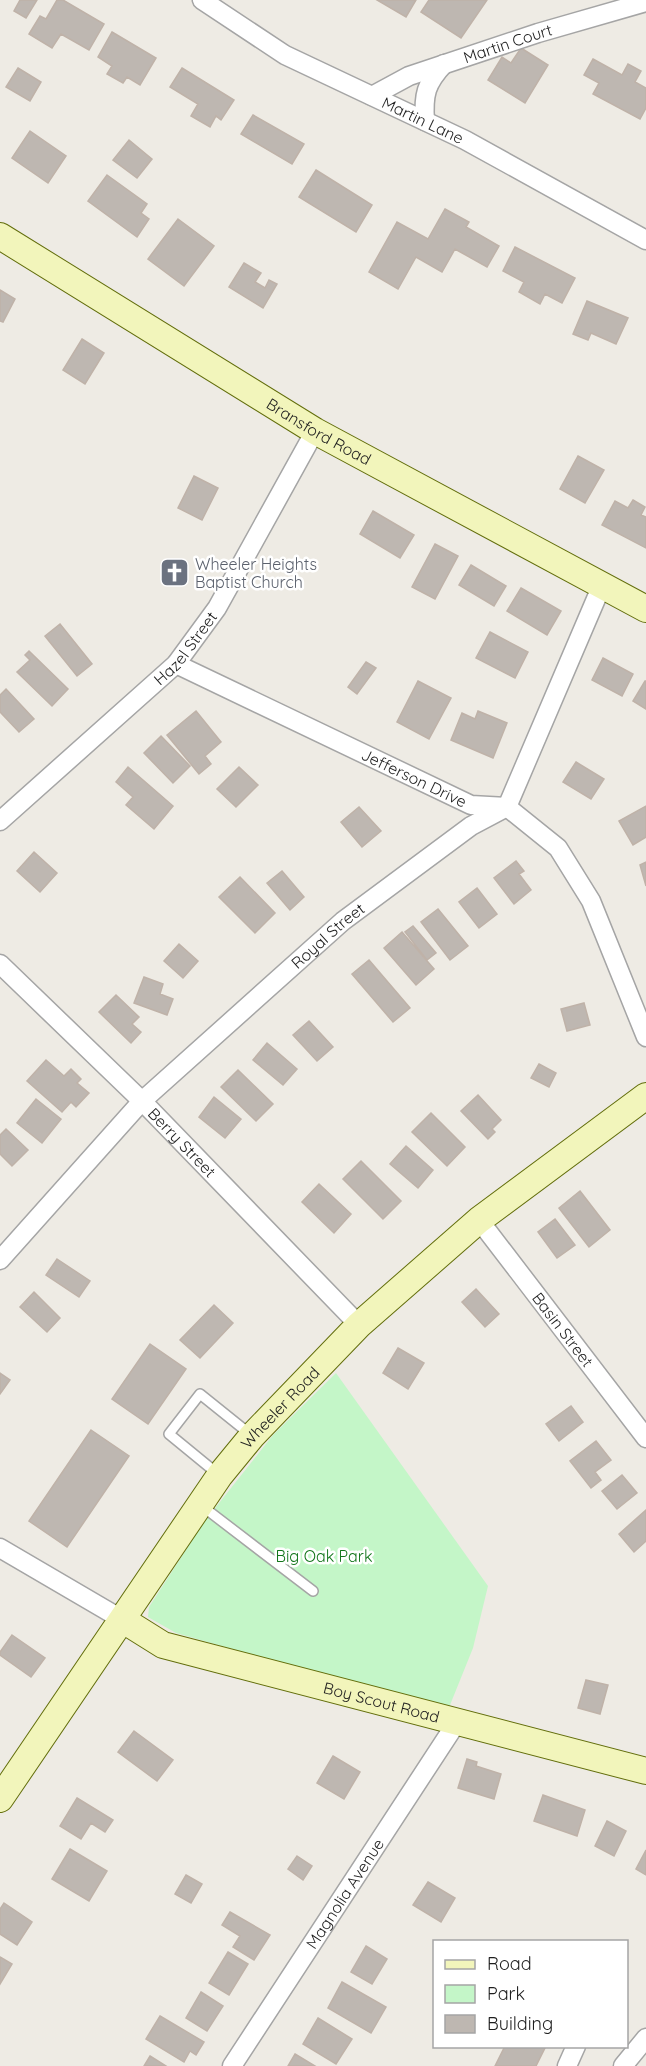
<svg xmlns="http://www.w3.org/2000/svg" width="646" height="2066" viewBox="0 0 646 2066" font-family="Quicksand,sans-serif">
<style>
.park{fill:#c4f6c8}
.building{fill:#beb7b1;stroke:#bfb2a8;stroke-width:1.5}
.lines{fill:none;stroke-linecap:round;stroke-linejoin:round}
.lane-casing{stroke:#a5a5a5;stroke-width:12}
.street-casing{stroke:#a5a5a5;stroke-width:21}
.secondary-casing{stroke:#636e0c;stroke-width:28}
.lane{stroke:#fff;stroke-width:9}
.street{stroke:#fff;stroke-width:18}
.secondary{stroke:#f2f5bb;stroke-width:26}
.labels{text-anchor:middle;stroke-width:5;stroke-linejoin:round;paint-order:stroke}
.street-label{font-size:16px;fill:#1e1e1e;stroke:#fff}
.worship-label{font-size:16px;fill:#5b616d;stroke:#fff;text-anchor:start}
.park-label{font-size:16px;fill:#12751a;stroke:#fff}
</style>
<rect width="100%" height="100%" fill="#eeebe4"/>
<!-- park -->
<path class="park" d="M336,1373L488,1586L473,1648L448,1710L176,1633L148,1617L149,1607L204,1522L273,1435Z"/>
<!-- building -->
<path class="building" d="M20,0H37L26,18L14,11Z
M57,0H63L104,24L89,50L61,34L52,48L29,34L40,16L46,19Z
M377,0H416L406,17Z
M429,0H487L461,38L421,12Z
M112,32L156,58L140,85L127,77L123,83L107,74L112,66L98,57Z
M521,48L548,65L525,103L488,80L502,57L511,63Z
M593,59L622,75L628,64L641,71L635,82L646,88V108L640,119L593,94L599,83L584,75Z
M18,68L41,82L30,101L6,87Z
M182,68L234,100L221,120L216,116L210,127L191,116L198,104L170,87Z
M253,115L304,144L292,164L241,134Z
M30,131L66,156L48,183L12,158Z
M129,140L152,159L137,178L113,160Z
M316,170L372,205L356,232L299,197Z
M107,175L147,204L141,213L149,219L137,237L88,201Z
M445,209L469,222L466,227L499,246L487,267L455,249L442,272L416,257L398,289L369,272L397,222L428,239Z
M178,219L214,246L184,286L148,259Z
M515,247L575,278L562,303L545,294L540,304L519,292L524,282L503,271Z
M244,263L261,273L255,282L265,288L269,280L277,284L263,308L229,287Z
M0,290L15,299L3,322L0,321Z
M587,301L628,318L616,344L591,333L588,340L573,334Z
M82,339L104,353L85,384L63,370Z
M578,456L604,470L585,503L560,489Z
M194,476L218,488L202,520L178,508Z
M633,500L645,507L641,515L646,517V548L602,525L615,501L628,508Z
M373,511L414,535L400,558L360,534Z
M435,544L458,556L435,599L412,587Z
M471,565L506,586L494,606L459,585Z
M521,588L561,611L547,635L507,611Z
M60,624L92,664L77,676L45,636Z
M490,632L528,652L515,678L476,658Z
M29,651L68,689L52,706L17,672L30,660L25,655Z
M603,658L633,674L622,696L592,680Z
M366,662L376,668L357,694L348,687Z
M418,681L451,698L429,739L397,722Z
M645,681H646V709L633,701Z
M6,689L34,719L19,732L0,712V695Z
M196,711L221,742L205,756L211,764L199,774L167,735Z
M478,711L507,723L493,758L451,740L462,713L475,719Z
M161,736L190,766L173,783L144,753Z
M576,762L604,779L591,799L563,782Z
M128,767L173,806L154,829L126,805L133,797L116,782Z
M239,767L258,785L236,807L217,789Z
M646,806V837L633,845L619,821Z
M359,807L381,831L362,847L341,822Z
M34,852L57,873L40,892L17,871Z
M516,861L524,871L519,874L531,890L514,904L494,878Z
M646,862V886L640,865Z
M282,871L304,897L290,910L267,883Z
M240,877L275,913L255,933L219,897Z
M477,888L497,914L479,928L459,902Z
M438,909L468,946L450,960L421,922Z
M413,926L436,953L427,960L405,932Z
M402,932L434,969L416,985L384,948Z
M179,944L198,961L183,978L164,961Z
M369,960L410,1008L393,1022L352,974Z
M144,977L163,984L160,994L173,999L167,1015L134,1003Z
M116,995L139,1017L132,1024L141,1032L131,1043L99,1012Z
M584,1003L590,1025L567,1031L561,1009Z
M309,1021L333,1047L317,1061L293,1035Z
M267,1043L297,1069L283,1085L253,1060Z
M46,1060L64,1076L71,1069L81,1079L77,1083L89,1093L76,1107L71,1102L62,1112L27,1081Z
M539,1064L556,1073L549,1087L531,1078Z
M238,1070L273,1104L256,1121L221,1087Z
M478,1095L501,1120L492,1129L495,1132L488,1139L461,1111Z
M214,1097L241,1119L225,1138L199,1117Z
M36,1099L61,1119L42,1143L17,1123Z
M431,1113L465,1147L447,1166L412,1132Z
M6,1129L28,1150L12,1166L0,1154V1135Z
M406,1146L433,1170L418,1188L390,1164Z
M361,1161L401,1201L383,1219L343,1179Z
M319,1184L351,1214L334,1233L302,1202Z
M580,1191L610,1230L589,1247L559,1208Z
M555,1219L575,1245L557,1258L538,1232Z
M57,1259L90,1281L79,1297L46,1275Z
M476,1289L499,1314L485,1327L462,1302Z
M34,1292L60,1318L47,1332L20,1307Z
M214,1305L233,1323L200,1358L180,1340Z
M150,1344L186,1369L148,1424L112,1399Z
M398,1348L424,1363L408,1389L383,1373Z
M0,1373L10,1380L0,1394Z
M571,1406L583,1422L559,1441L546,1424Z
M91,1430L129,1456L67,1547L29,1521Z
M596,1441L611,1460L595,1472L601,1480L591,1488L570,1461Z
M622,1475L637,1493L617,1509L602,1491Z
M646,1510V1541L634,1552L619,1534Z
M12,1635L45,1658L31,1677L0,1655V1652Z
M586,1680L608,1685L600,1714L578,1708Z
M134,1731L173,1760L157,1781L118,1752Z
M333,1756L360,1772L344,1799L317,1783Z
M467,1759L477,1762L476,1766L501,1774L494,1799L458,1788Z
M543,1795L585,1810L577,1836L534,1821Z
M77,1798L113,1820L105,1832L91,1823L81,1839L60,1826Z
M607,1821L626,1831L614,1856L595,1846Z
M70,1849L107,1871L89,1901L52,1879Z
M646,1850V1875L636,1869Z
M297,1856L312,1866L303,1880L288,1869Z
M186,1875L202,1884L191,1903L175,1894Z
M428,1882L455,1898L441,1922L413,1905Z
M4,1903L32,1922L17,1945L0,1934V1909Z
M230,1912L270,1935L254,1960L233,1947L240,1936L222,1925Z
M366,1946L387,1959L372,1984L351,1972Z
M228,1952L248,1964L229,1995L209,1983Z
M0,1957L12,1964L0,1984Z
M342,1982L386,2007L371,2033L328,2008Z
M201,1992L223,2006L207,2031L186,2018Z
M160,2016L204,2042L196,2055L190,2051L184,2062L146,2039Z
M318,2018L352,2039L336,2064L303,2044Z
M505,2046H546L536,2066H495Z
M295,2054L315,2066H288Z
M150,2056L166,2066H144Z"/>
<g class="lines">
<defs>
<path id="lane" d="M219,1475L169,1434L200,1394L251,1435
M202,1506L313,1591"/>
<g id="street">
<path id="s1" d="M202,0L285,55L465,140L646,240"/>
<path id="s2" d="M372,96L409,76L538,33L646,2"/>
<path d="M425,121C423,95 426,83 444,64"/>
<path id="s3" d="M176,664L471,805L507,807L558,848L591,901L646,1037"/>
<path id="s4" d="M0,821L176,664L217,608L315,431"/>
<path id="s5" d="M0,964L142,1101L359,1325"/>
<path id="s6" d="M479,1220L646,1438"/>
<path id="s7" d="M0,1260L142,1101L343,921L471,826L507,807L602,585"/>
<path d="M0,1548L123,1620"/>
<path id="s8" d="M232,2066L457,1722"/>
<path d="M567,2066L576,2046"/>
<path d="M623,2066L646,2038"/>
</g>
<g id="secondary">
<path id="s9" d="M0,236L315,431L646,609"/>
<path id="s10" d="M123,1620L163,1645L646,1771"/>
<path id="s11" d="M0,1799L220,1475L252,1436L359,1325L479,1220L646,1096"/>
</g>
</defs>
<!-- lane casing -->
<use href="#lane" class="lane-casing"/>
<!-- street casing -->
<use href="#street" class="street-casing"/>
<!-- secondary casing -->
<use href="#secondary" class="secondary-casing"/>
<!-- lane -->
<use href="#lane" class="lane"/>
<!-- street -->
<use href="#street" class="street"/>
<!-- secondary -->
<use href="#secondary" class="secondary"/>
</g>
<!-- icons -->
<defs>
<symbol id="church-square" viewBox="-11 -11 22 22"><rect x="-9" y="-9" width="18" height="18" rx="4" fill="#6b7280" stroke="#fff"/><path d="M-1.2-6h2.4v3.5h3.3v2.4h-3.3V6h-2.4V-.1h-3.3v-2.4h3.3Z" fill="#fff"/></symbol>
</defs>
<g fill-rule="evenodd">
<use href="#church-square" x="158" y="556" width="33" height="33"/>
</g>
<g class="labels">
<!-- street labels -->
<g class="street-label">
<text dy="6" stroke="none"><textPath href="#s2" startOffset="146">Martin Court</textPath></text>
<text dy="6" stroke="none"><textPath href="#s1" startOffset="252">Martin Lane</textPath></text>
<text dy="6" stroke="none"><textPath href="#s9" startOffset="374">Bransford Road</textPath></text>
<text dy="6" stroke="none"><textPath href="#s4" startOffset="254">Hazel Street</textPath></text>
<text dy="6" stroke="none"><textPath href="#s3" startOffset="264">Jefferson Drive</textPath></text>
<text dy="6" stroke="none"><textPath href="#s7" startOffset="462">Royal Street</textPath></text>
<text dy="6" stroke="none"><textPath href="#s5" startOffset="255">Berry Street</textPath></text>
<text dy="6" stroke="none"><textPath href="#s6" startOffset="138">Basin Street</textPath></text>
<text dy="6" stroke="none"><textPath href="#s11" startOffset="482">Wheeler Road</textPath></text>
<text dy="6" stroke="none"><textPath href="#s10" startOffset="273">Boy Scout Road</textPath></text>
<text dy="6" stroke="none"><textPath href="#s8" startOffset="206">Magnolia Avenue</textPath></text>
</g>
<!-- worship labels -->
<g class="worship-label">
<text x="195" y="570">Wheeler Heights<tspan x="195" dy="18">Baptist Church</tspan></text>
</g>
<!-- park labels -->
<g class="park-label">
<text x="324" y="1562">Big Oak Park</text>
</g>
</g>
<!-- legend -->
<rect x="433" y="1940" width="195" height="108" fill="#ffffff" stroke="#a5a5a5" stroke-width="1.5"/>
<rect x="445" y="1960" width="30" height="9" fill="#f2f5bb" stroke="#a5a5a5" stroke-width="1.5"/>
<text x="487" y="1970" font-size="18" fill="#1e1e1e">Road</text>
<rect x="445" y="1985" width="30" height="18" fill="#c4f6c8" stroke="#a5a5a5" stroke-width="1.5"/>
<text x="487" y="2000" font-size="18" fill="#1e1e1e">Park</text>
<rect x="445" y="2015" width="30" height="18" fill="#beb7b1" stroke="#a5a5a5" stroke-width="1.5"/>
<text x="487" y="2030" font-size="18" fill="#1e1e1e">Building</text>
</svg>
